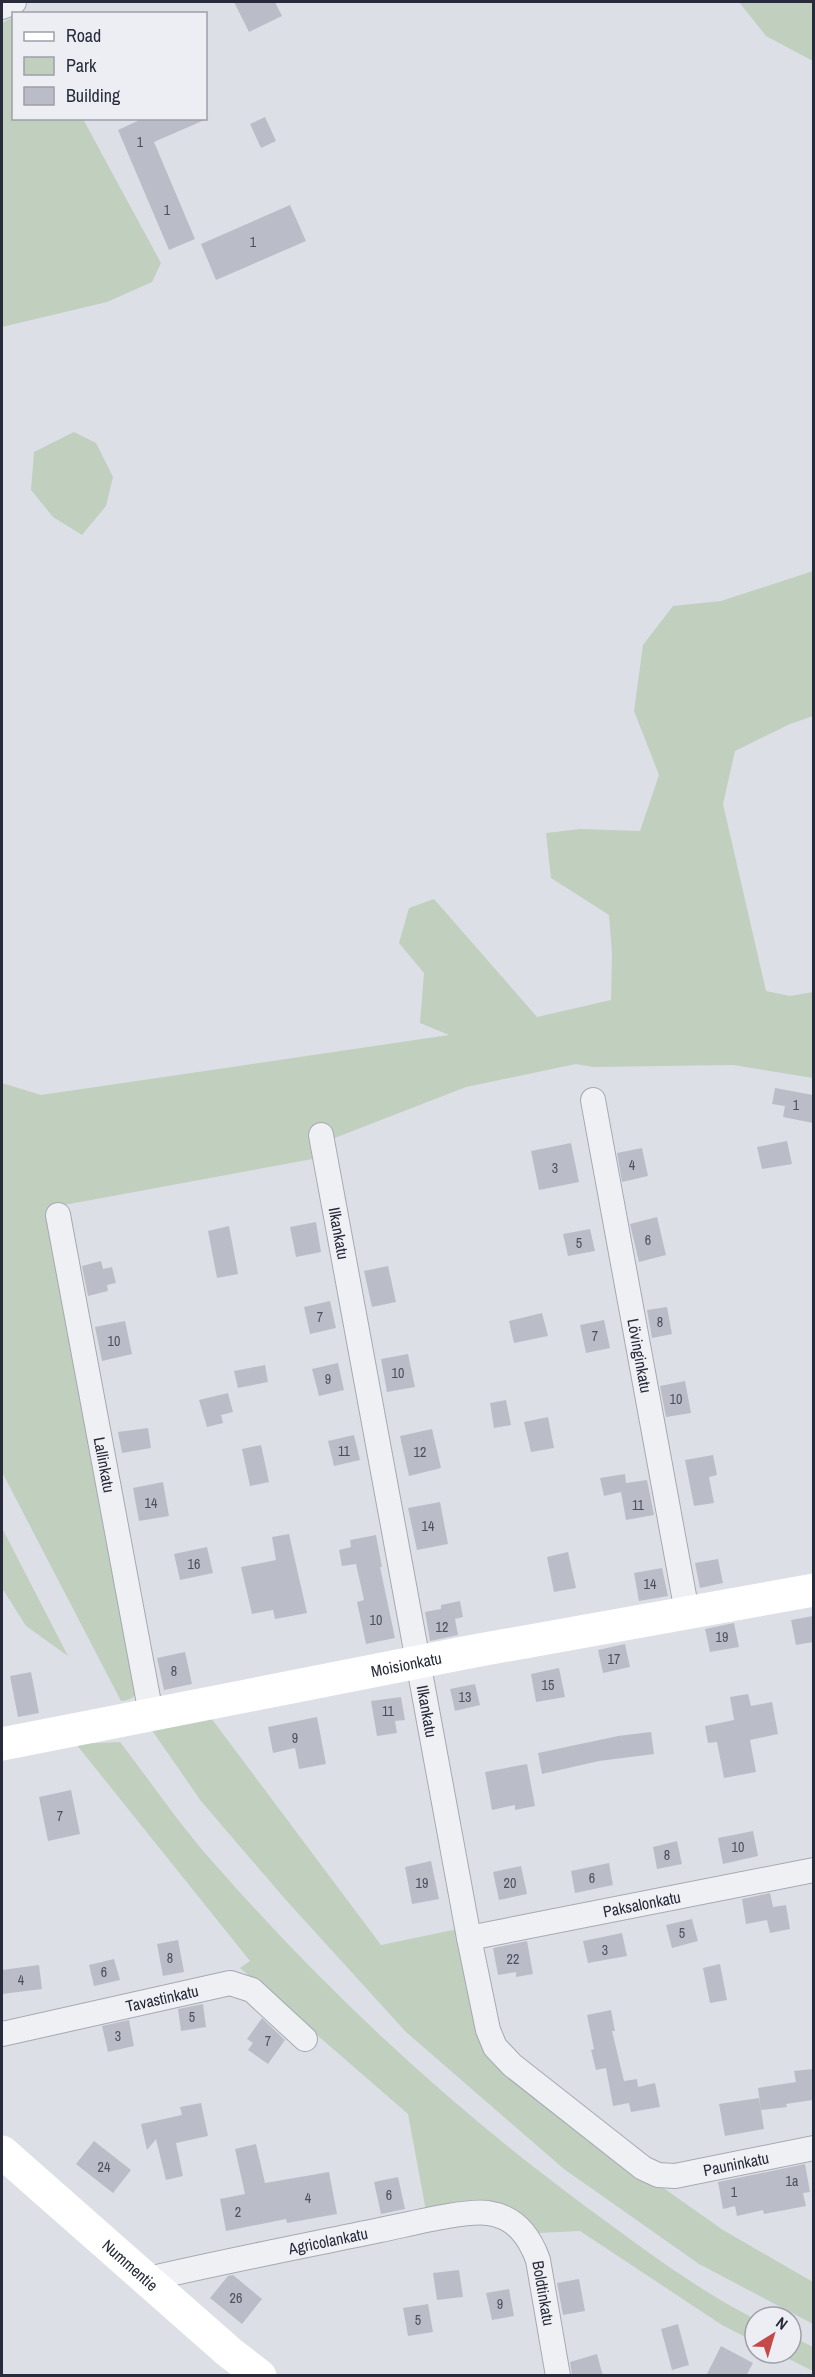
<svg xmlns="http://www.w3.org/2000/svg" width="815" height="2377" viewBox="0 0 815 2377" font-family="'Archivo Narrow',sans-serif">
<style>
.green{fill:#c0cfbe}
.building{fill:#babdc8}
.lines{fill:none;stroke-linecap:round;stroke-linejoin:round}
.street-casing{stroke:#a6a9b3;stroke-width:26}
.street{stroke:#eff0f4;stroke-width:24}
.secondary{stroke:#fff;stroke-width:33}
.labels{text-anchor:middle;stroke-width:5;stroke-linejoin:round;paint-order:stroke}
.number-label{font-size:14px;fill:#4c505e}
.street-label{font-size:16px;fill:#272b3b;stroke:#eceef3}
</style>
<rect width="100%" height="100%" fill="#dddfe6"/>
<!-- green -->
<path class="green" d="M739,2H813V61L766,36Z
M13,17L14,118L83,119L161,263L152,282L107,302L2,327V23Z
M74,432L96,443L113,477L106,506L82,535L53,517L31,490L34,452Z
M813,571V716L790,724L735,751L723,804L766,991L790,996L813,992V1078L733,1065L593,1067L576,1064L466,1087L332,1139L318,1158L64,1205L139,1687C135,1697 132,1700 121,1701L2,1472V1083L41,1095L449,1035L420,1023L424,973L399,943L409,908L434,899L537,1017L611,1000L612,954L609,915L551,878L546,833L580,829L640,831L659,775L634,711L643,645L673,606L721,601Z
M2,1528L68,1656L26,1626L2,1588Z
M211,1718L381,1945L458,1929L483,2042L587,2134L723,2230L813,2282V2324L699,2264L564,2169L406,2032L285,1899L201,1801L151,1729Z
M120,1742C151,1782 179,1824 212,1861C324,1989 448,2105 585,2206C640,2246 694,2288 755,2319V2342L722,2325L580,2231L538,2233L426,2211L408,2114L240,1968L250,1961L76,1744Z
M791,2336L813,2347V2371L777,2353H791Z"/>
<!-- building -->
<path class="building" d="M234,2H275L282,16L249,32Z
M265,117L276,141L261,148L250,124Z
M144,118H209L154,142L195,239L169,250L118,130Z
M290,205L306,241L216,280L201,244Z
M775,1088L813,1095V1123L783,1117L785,1106L772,1104Z
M787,1141L792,1164L762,1169L757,1147Z
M571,1143L579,1182L539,1190L531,1151Z
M642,1148L648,1176L622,1182L617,1153Z
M657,1217L666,1255L639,1262L630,1224Z
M316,1222L321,1252L296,1257L290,1227Z
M229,1226L238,1274L217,1278L208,1231Z
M590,1229L595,1251L568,1256L563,1234Z
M101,1261L103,1269L112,1267L116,1283L107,1285L108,1291L88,1296L82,1266Z
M388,1266L396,1302L372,1307L364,1271Z
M330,1301L336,1328L310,1334L304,1307Z
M667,1307L672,1334L652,1338L647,1310Z
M542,1313L548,1336L514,1343L509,1321Z
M604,1320L610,1348L586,1353L580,1325Z
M125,1321L132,1354L102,1361L95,1327Z
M408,1354L415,1387L387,1392L381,1359Z
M338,1363L344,1390L319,1396L312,1369Z
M265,1365L268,1382L238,1388L234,1371Z
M685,1381L691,1413L666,1417L660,1386Z
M228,1393L233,1412L221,1415L223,1423L207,1427L199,1400Z
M506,1400L511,1425L494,1428L490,1403Z
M548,1417L554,1448L531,1452L524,1422Z
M148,1428L151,1448L122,1453L118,1432Z
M432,1429L441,1468L409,1476L400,1436Z
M354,1435L360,1460L334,1466L328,1441Z
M261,1445L269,1482L250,1486L242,1449Z
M713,1455L717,1475L709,1477L714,1503L694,1506L685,1460Z
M625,1474L626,1483L647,1480L654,1515L626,1520L621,1492L604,1496L600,1478Z
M163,1482L169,1516L139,1521L133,1488Z
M440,1502L448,1544L417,1550L408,1508Z
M289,1534L307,1613L275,1619L273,1610L252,1614L241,1567L276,1560L272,1537Z
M376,1535L382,1567H380L395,1638L366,1644L357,1602L364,1600L356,1564L342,1566L339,1550L351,1547L350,1540Z
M207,1547L213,1573L180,1580L174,1554Z
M568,1552L576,1588L554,1592L547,1557Z
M718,1559L723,1583L700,1588L695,1563Z
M662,1568L668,1596L639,1601L634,1573Z
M460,1601L463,1617L455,1619L458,1635L430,1641L425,1612L441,1609V1605Z
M813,1616V1642L796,1645L791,1620Z
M734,1623L739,1647L710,1652L705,1629Z
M625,1644L630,1667L603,1673L598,1650Z
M185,1652L192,1684L164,1690L157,1658Z
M559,1668L565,1697L536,1702L531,1674Z
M31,1672L39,1713L18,1717L10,1676Z
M475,1684L480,1705L455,1711L450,1689Z
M748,1694L751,1706L772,1702L778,1734L750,1740L756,1772L724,1778L717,1742L708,1743L705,1726L734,1720L730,1697Z
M401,1697L405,1720L395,1721L397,1733L377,1736L371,1701Z
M317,1717L326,1764L299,1769L295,1748L273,1753L268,1727Z
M651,1732L654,1754L599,1761L542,1774L538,1753L618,1736Z
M527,1764L535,1806L515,1810V1805L492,1810L485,1772Z
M71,1790L80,1834L48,1841L39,1797Z
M753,1831L758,1856L723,1864L718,1838Z
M677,1841L682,1864L657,1869L653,1847Z
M431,1861L439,1899L412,1904L405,1867Z
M609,1863L613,1885L575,1893L571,1871Z
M521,1866L527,1894L499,1900L493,1872Z
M770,1893L773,1907L786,1905L790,1929L770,1933L767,1920L746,1924L742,1899Z
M692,1919L698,1941L672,1948L666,1925Z
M622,1933L627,1956L588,1963L583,1941Z
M178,1940L184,1972L163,1976L157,1944Z
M527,1941L533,1974L516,1977V1972L498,1975L493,1948Z
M114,1959L120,1980L94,1986L89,1965Z
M720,1964L727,2000L710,2003L703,1968Z
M39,1965L42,1989L2,1994V1970Z
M203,2004L206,2027L181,2031L178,2009Z
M611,2010L615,2031H612L624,2081L637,2079L638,2087L655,2083L660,2107L631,2112L629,2103L613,2106L606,2068L596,2070L591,2050L594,2049L587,2015Z
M262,2018L285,2040L268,2064L248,2050L253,2043L247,2039Z
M129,2020L134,2046L108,2052L102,2026Z
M813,2069V2100L786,2104L787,2107L761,2110L758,2088L796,2082L794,2071Z
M759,2098L764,2129L725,2136L719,2104Z
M201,2103L208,2136L176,2143L183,2176L166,2180L156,2139L147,2150L141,2124L182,2115L180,2107Z
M94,2141L131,2170L113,2193L76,2164Z
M256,2144L265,2183L329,2172L337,2214L287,2223L286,2219L226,2231L220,2199L245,2194L235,2149Z
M805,2164L810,2192L803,2193L806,2206L764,2214L763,2210L737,2216L735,2206L723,2209L718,2182Z
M398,2177L405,2209L381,2214L374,2182Z
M459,2270L463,2297L437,2300L433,2273Z
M233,2275L262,2299L242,2324L210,2298L228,2276Z
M579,2279L585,2311L563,2315L557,2283Z
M509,2289L514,2316L492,2320L486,2293Z
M428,2304L433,2332L408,2336L403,2308Z
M678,2324L689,2365L672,2370L661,2329Z
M721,2346L753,2363L746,2376H706Z
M597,2354L603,2376H572L570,2362Z"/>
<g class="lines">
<defs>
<g id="street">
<path d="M2,7L14,2"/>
<path id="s1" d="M593,1100L687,1612"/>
<path id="s2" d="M321,1135L469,1938L488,2030L495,2047L512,2065L643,2168L658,2175L675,2176L814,2148"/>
<path id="s3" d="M58,1215L151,1714"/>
<path id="s4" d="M469,1938L814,1870"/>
<path id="s5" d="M2,2034L230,1983L252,1990L305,2039"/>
<path id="s6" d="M148,2279C225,2261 303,2246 380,2230C406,2225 463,2210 488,2213C515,2217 529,2235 538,2260L558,2376"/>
</g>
</defs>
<!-- street casing -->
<use href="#street" class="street-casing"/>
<!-- street -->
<use href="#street" class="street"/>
<!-- secondary -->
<g class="secondary">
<path id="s7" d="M2,1744L474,1651L814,1590"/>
<path id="s8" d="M2,2152L229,2352L260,2376"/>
</g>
</g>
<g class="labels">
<!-- number labels -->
<g class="number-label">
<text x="140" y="147">1</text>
<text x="167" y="215">1</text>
<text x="253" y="247">1</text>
<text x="796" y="1110">1</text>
<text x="632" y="1170">4</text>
<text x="555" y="1173">3</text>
<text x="648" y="1245">6</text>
<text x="579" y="1248">5</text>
<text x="320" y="1322">7</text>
<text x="660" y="1327">8</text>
<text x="595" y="1341">7</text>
<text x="114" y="1346">10</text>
<text x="398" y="1378">10</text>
<text x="328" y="1384">9</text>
<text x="676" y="1404">10</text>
<text x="344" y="1456">11</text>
<text x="420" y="1457">12</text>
<text x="151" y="1508">14</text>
<text x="638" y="1510">11</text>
<text x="428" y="1531">14</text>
<text x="194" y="1569">16</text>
<text x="650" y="1589">14</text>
<text x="376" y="1625">10</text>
<text x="442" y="1632">12</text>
<text x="722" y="1642">19</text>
<text x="614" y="1664">17</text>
<text x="174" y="1676">8</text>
<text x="548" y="1690">15</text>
<text x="465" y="1702">13</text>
<text x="388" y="1716">11</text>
<text x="295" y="1743">9</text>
<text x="60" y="1821">7</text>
<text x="738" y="1852">10</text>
<text x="667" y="1860">8</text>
<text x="592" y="1883">6</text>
<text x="422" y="1888">19</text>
<text x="510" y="1888">20</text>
<text x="682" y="1938">5</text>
<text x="605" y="1955">3</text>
<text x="170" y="1963">8</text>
<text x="513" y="1964">22</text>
<text x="104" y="1977">6</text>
<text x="21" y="1985">4</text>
<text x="192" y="2022">5</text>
<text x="118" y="2041">3</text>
<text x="268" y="2046">7</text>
<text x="104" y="2172">24</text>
<text x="792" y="2186">1a</text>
<text x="734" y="2197">1</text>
<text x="389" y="2200">6</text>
<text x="308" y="2203">4</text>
<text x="238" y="2217">2</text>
<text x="236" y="2303">26</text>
<text x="500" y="2309">9</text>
<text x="418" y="2325">5</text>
</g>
<!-- street labels -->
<g class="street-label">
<text dy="6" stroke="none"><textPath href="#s2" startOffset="100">Ilkankatu</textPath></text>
<text dy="6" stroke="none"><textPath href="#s1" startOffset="260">Lövinginkatu</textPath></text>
<text dy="6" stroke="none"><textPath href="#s3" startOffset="254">Lallinkatu</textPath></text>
<text dy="6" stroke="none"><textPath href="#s7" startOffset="412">Moisionkatu</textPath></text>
<text dy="6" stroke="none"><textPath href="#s2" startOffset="586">Ilkankatu</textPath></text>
<text dy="6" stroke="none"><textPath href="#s4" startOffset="176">Paksalonkatu</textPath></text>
<text dy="6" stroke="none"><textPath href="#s5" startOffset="164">Tavastinkatu</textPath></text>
<text dy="6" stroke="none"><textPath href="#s2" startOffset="1216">Pauninkatu</textPath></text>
<text dy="6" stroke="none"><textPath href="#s6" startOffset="184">Agricolankatu</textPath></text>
<text dy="6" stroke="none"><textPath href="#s8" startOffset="171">Nummentie</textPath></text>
<text dy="6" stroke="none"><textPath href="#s6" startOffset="453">Boldtinkatu</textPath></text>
</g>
</g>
<!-- border -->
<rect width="815" height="2377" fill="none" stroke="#272b3b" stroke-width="6"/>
<!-- legend -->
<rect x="12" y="12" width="195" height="108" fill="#eceef3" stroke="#9da0a9" stroke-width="1.5"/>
<rect x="24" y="32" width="30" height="9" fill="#ffffff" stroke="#9da0a9" stroke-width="1.5"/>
<text x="66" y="42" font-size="18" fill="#272b3b">Road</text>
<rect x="24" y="57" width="30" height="18" fill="#c0cfbe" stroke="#9da0a9" stroke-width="1.5"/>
<text x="66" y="72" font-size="18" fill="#272b3b">Park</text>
<rect x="24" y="87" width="30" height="18" fill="#babdc8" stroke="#9da0a9" stroke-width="1.5"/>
<text x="66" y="102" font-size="18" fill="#272b3b">Building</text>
<!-- north arrow -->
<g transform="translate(773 2335) rotate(37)"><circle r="28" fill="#eceef3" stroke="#9da0a9" stroke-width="1.5"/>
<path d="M0-4.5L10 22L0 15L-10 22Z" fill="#c44a49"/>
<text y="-9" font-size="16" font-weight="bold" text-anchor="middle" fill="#272b3b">N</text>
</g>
</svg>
